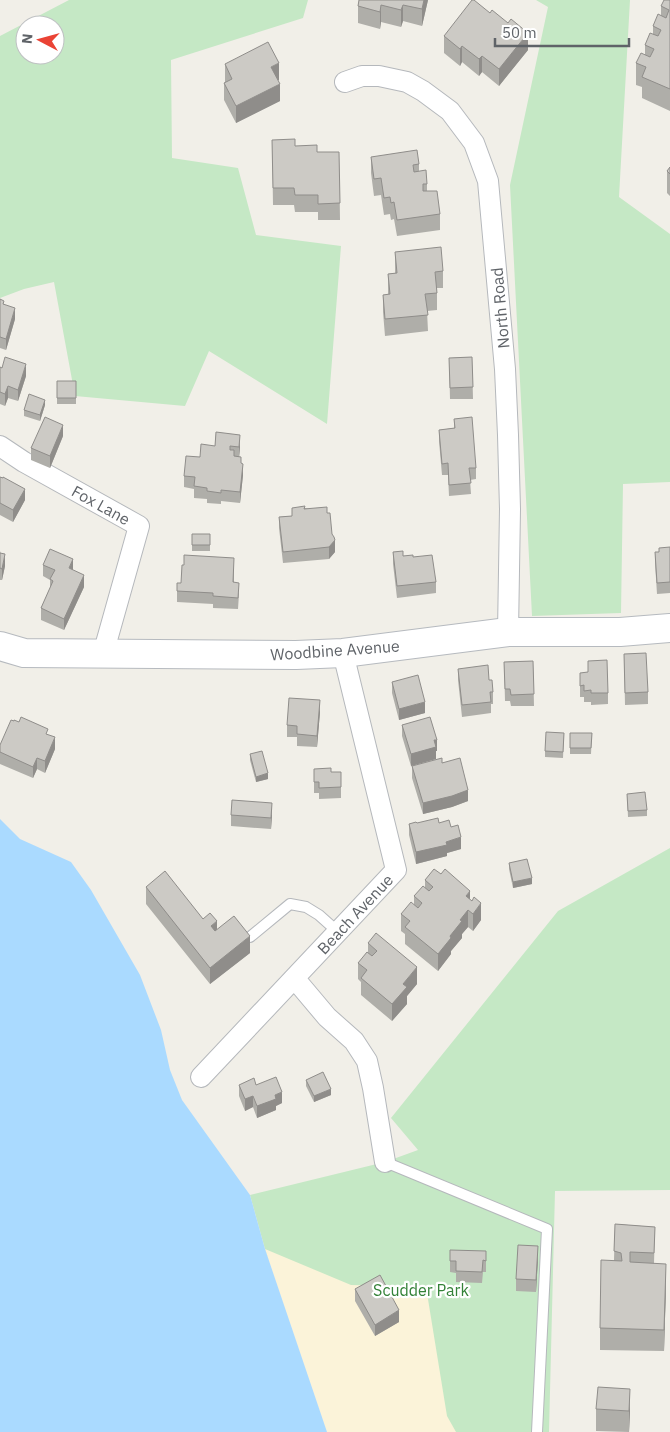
<svg xmlns="http://www.w3.org/2000/svg" width="670" height="1432" viewBox="0 0 670 1432" font-family="'IBM Plex Sans',sans-serif">
<style>
.green{fill:#c5e8c5;fill-rule:evenodd}
.sand{fill:#fbf3d9}
.water{fill:#aadaff}
.lines{fill:none;stroke-linecap:round;stroke-linejoin:round}
.service-casing{stroke:#b5b8bc;stroke-width:12}
.minor-casing{stroke:#b5b8bc;stroke-width:22}
.secondary-casing{stroke:#b6babf;stroke-width:30}
.service{stroke:#fff;stroke-width:10}
.minor{stroke:#fff;stroke-width:20}
.secondary{stroke:#fff;stroke-width:28}
.wall{fill:#afaea9}
.shaded-wall{fill:#8f8d8a}
.building{fill:#cccac5;stroke:#8f8d8a}
.labels{text-anchor:middle;stroke-width:4.5;stroke-linejoin:round;paint-order:stroke}
.street-label{font-size:16px;fill:#5f6368;stroke:#fff}
.park-label{font-size:16px;fill:#348238;stroke:#fff}
</style>
<rect width="100%" height="100%" fill="#f1efe8"/>
<!-- green -->
<path class="green" d="M69,0H308L303,18L171,60L172,158L238,168L256,235L341,246L327,424L209,351L185,406L75,396L54,282L24,289L0,298V36ZM25,25H55V55H25Z
M536,0H630L619,197L670,234V482L623,484L621,613L532,616L510,185L548,7Z
M670,848V1190L555,1191L549,1432H335L265,1249L250,1195L385,1162L418,1150L391,1118L558,911Z"/>
<!-- sand -->
<path class="sand" d="M265,1249L351,1285L426,1287L447,1416L456,1432H327Z"/>
<!-- water -->
<path class="water" d="M0,819L20,839L71,862L91,890L140,975L161,1030L170,1070L182,1100L250,1195L265,1249L327,1432H0Z"/>
<g class="lines">
<defs>
<path id="service" d="M250,937L290,904L306,907L319,915L338,932
M385,1162L547,1229L537,1432"/>
<path id="minor" d="M345,82L362,76H379L407,82L423,91L450,111L474,143L488,181L505,369L508,435L510,509L508,632
M0,446L24,462L139,526L103,654
M295,979L327,1017L354,1041L367,1061L373,1088L385,1162
M201,1077L396,870L343,653"/>
<path id="secondary" d="M0,646L24,653L296,655L343,653L508,632H620L670,628"/>
</defs>
<!-- service casing -->
<use href="#service" class="service-casing"/>
<!-- minor casing -->
<use href="#minor" class="minor-casing"/>
<!-- secondary casing -->
<use href="#secondary" class="secondary-casing"/>
<!-- service -->
<use href="#service" class="service"/>
<!-- minor -->
<use href="#minor" class="minor"/>
<!-- secondary -->
<use href="#secondary" class="secondary"/>
</g>
<!-- wall -->
<path class="wall" d="M359,0H428L422,26L403,21L401,27L381,22L380,29L358,23V6Z
M670,0V111L642,98V87L636,85V63L645,55V45L653,34V26L661,15V6Z
M444,36L528,50L499,86L482,72L479,76L462,62L460,66L444,53Z
M225,64L279,80H278L280,101L236,123L224,100V83H225Z
M272,140L317,152H339L340,220H318V212H295L294,205H273Z
M371,157L419,164V171L427,184V191L440,214V230L397,236L394,219L391,220L390,214L384,215L381,195L374,196L371,173Z
M670,167V196L667,193V171Z
M395,252L443,271V288H437V310L427,311L428,331L385,336L383,312V295L388,294V274L395,273Z
M0,299L15,319L6,350L0,348Z
M472,357L473,399H450L449,358Z
M0,367L26,376L18,401L8,398L5,406L0,404Z
M57,381H76V404H57Z
M45,405L40,421L24,416V410Z
M454,419L476,468V479L470,480L471,494L449,496L448,475H442L439,441V430L454,428Z
M216,432L240,447L239,457L241,463L243,475L240,503L221,501V504L207,503V499L194,498V489L184,487V476L200,457L215,446Z
M63,436L50,468L31,460V448Z
M0,477L25,500L13,522L0,515Z
M292,508H305L327,513L335,552L329,559L283,563L279,528V517L292,516Z
M192,534H210V551H192Z
M670,547V593L657,594L655,563V552H659Z
M0,551L5,566L2,580H0Z
M393,552L403,556L413,557L436,582V593L397,598L393,564Z
M43,565L73,570L84,587L64,630L41,620V608L50,588V580L43,576Z
M234,569V582L239,594L238,609L213,608V604L177,602V583H181Z
M624,654L648,692V704L625,705Z
M533,661L534,706H511L510,701H505L504,662Z
M458,669L489,680L493,692V704H491V713L462,717L458,680Z
M580,673L608,693V704L591,705V702H584V697H580Z
M392,682L425,713L399,720L392,693Z
M320,712L317,747L297,746V737H287V725Z
M402,725L437,751H436V759L411,766L402,736Z
M564,733L563,758L545,757V751Z
M570,733H592L591,754H570Z
M48,735L55,749L45,773L37,769L33,778L0,764V745Z
M250,754L268,779L256,782L250,760Z
M442,763L468,801L452,807L423,814L412,778V766Z
M314,769L331,772H341V798L319,799V793H314Z
M627,794L647,810V816L628,817Z
M231,815H272L271,829L231,826Z
M439,823L451,827L461,849L447,853V856L416,864L409,835V824Z
M509,863L532,884L513,888L509,869Z
M425,880L470,900L481,920L473,931L468,927L462,934V938L451,951V954L438,971L405,944V934L401,931V914L414,904V896L425,887Z
M146,887L203,919L250,953L210,984L146,904Z
M368,943L417,984L407,996V1004L392,1021L361,995V982L358,979V963L368,952Z
M306,1080L331,1095L314,1102L306,1086Z
M239,1085H256L282,1103L276,1106V1110L257,1118L253,1107L245,1111L239,1096Z
M615,1224L655,1227L654,1263L666,1286L664,1351L600,1350V1328L614,1260Z
M486,1251V1272H483L482,1283L456,1282V1273L450,1272V1261Z
M538,1258L536,1292L516,1291V1279Z
M355,1289L399,1322L375,1336L355,1301Z
M596,1409L630,1411L629,1432L596,1431Z"/>
<!-- shaded-wall -->
<path class="shaded-wall" d="M424,0H428L422,26V9Z
M381,5V22L380,29V12Z
M403,5V21L401,27V10Z
M528,33V50L499,86V69Z
M462,46V62L460,66V49Z
M482,56V72L479,76V59Z
M279,63V80L271,83V67Z
M280,84V101L236,123V106Z
M15,308V319L6,350V339Z
M26,364V376L18,401V390Z
M8,386V398L5,406V394Z
M45,400V405L40,421V415Z
M63,425V436L50,468V456Z
M240,435V447L239,458V447Z
M243,464V475L240,503V492Z
M25,489V500L13,522V510Z
M335,540V552L329,559V547Z
M5,554V566L2,580V569Z
M73,559V571L69,568Z
M84,575V587L64,630V619Z
M320,700V712L317,747V736Z
M425,702V713L399,720V709Z
M55,737V749L45,773V761Z
M434,740H437V751H436V759L411,766V754Z
M37,758V769L33,778V767Z
M268,773V779L256,782V777Z
M468,790V801L452,807L423,814V803Z
M272,803V815L271,829V818Z
M461,837V849L447,853V856L416,864V852Z
M532,878V884L513,888V882Z
M470,891V907L468,910V927L462,934V938L451,951V954L438,971V954L450,936L466,896Z
M481,903V920L473,931V914Z
M217,921V938L211,926Z
M250,936V953L210,984V968Z
M417,967V984L407,996V1004L392,1021V1004L403,984Z
M331,1089V1095L314,1102V1096Z
M282,1092V1103L276,1106V1110L257,1118V1106L275,1095Z
M253,1096V1107L245,1111V1099Z
M538,1246V1258L536,1292V1280Z
M666,1264V1286L664,1351V1330Z
M399,1310V1322L375,1336V1325Z
M630,1389V1411L629,1432V1411Z"/>
<!-- building -->
<path class="building" d="M359,0H424L422,9L403,5L401,10L381,5L380,12L358,6Z
M472,0H474L490,13L492,10L508,23L511,19L528,33L499,69L482,56L479,59L462,46L460,49L444,36Z
M664,0H670V89L642,77L646,67L636,63L641,53L650,57L654,49L645,45L650,33L658,36L661,30L653,26L658,14L666,18L669,10L661,6Z
M268,42L279,63L271,67L280,84L236,106L224,83L232,79L225,64Z
M295,139V146L317,145V152H339L340,203L318,204V195H295L294,188H273L272,140Z
M417,150L419,164L413,165L414,172L426,170L427,184H423V191H437L440,214L397,220L394,202L391,203L390,197L384,198L381,178L374,179L371,157Z
M670,167V174L667,171Z
M441,247L443,271L435,272L437,293L425,294L428,315L385,319L383,295L390,294L388,274L397,273L395,252Z
M0,299L4,301L3,304L15,308L6,339L0,337Z
M5,357L26,364L18,390L8,386L5,394L0,392V367L2,368Z
M472,357L473,387L450,388L449,358Z
M57,381H76V398H57Z
M29,394L45,400L40,415L24,410Z
M45,417L63,425L50,456L31,448Z
M472,417L476,468H469L471,483L449,485L448,463L442,464L439,430L455,428L454,419Z
M216,432L240,435L239,447L230,446V450H234V456L241,457V463L243,464L240,492L221,490V493L207,491V488L194,486L195,477L184,476L186,456L200,457L201,444L215,446Z
M0,477L3,478V477L25,489L13,510L0,503Z
M305,506L304,509L327,507V513H330L332,534L334,537L335,540L329,547L283,552L279,517L292,516V508Z
M192,534H210V545H192Z
M670,547V582L657,583L655,552H659V548Z
M50,549L73,559L69,568L84,575L64,619L41,608L53,581L50,579L55,570L43,565Z
M403,551V556L413,555V557L432,555L436,582L397,586L393,552Z
M0,553L5,554L2,569L0,568Z
M184,555L234,558L233,582L239,583L238,598L213,596V593L177,591V583H181L182,565H184Z
M646,653L648,692L625,693L624,654Z
M607,660L608,693H591V690L584,691V685L580,686V673L588,672V661Z
M533,661L534,694L511,695L510,689H505L504,662Z
M488,665L489,680H492L493,692H490L491,702L462,705L458,669Z
M418,675L425,702L399,709L392,682Z
M289,698L320,700L317,736L297,734V726L287,725Z
M21,717L48,729L46,734L55,737L45,761L37,758L33,767L0,752V745L11,720L14,721V720L19,722Z
M430,717L437,740H434L436,747L411,754L402,725Z
M546,732L564,733L563,752L545,751Z
M570,733H592L591,748H570Z
M262,751L268,773L256,777L250,754Z
M442,758V763L460,758L468,790L452,796L423,803L412,766Z
M331,768V772H341V787L319,788V782H314V769Z
M645,792L647,810L628,811L627,794Z
M232,800L272,803L271,818L231,815Z
M438,818L439,823L449,820L451,827L458,825L461,837L446,842L447,845L416,852L409,824L416,822L417,823Z
M527,859L532,878L513,882L509,863Z
M434,869L441,874L445,869L470,891L466,896L472,901L474,897L481,903L473,914L468,910L460,920L462,921L450,936L451,938L438,954L405,927L410,921L401,914L411,902L418,908L422,903L414,896L423,886L429,891L433,887L425,880Z
M165,871L203,919L210,913L217,921L211,926L215,931L234,916L250,936L210,968L146,887Z
M376,933L417,967L403,984L407,987L392,1004L361,978L367,970L358,963L367,952L372,956L377,951L368,943Z
M323,1072L331,1089L314,1096L306,1080Z
M276,1077L282,1092L275,1095L276,1099L257,1106L253,1096L245,1099L239,1085L254,1078L256,1085Z
M615,1224L655,1227L654,1253L630,1252V1262L666,1264L664,1330L600,1328L601,1260L622,1261L621,1253L614,1251Z
M518,1245L538,1246L536,1280L516,1279Z
M450,1250L486,1251V1261L483,1260L482,1272L456,1271V1261H450Z
M380,1275L399,1310L375,1325L355,1289Z
M598,1387L630,1389L629,1411L596,1409Z"/>
<g class="labels">
<!-- street labels -->
<g class="street-label">
<text transform="translate(500 308) rotate(-95)" y="6">North Road</text>
<text transform="translate(101 505) rotate(29)" y="6">Fox Lane</text>
<text transform="translate(335 650) rotate(-4)" y="6">Woodbine Avenue</text>
<text transform="translate(355 914) rotate(-47)" y="6">Beach Avenue</text>
</g>
<!-- park labels -->
<g class="park-label">
<text x="421" y="1296">Scudder Park</text>
</g>
</g>
<!-- north arrow -->
<g transform="translate(40 40) rotate(276)"><circle r="24" fill="#ffffff" stroke="#bfc1c3"/>
<path d="M0-4L9 19L0 12L-9 19Z" fill="#ea4335"/>
<text y="-8" font-size="14" font-weight="bold" text-anchor="middle" fill="#5f6368">N</text>
</g>
<!-- scale -->
<path d="M495 38v8h134v-8" fill="none" stroke="#5f6368" stroke-width="2.5"/>
<text x="502" y="38" font-size="15" fill="#5f6368" stroke="#ffffff" stroke-width="4" paint-order="stroke">50 m</text>
</svg>
